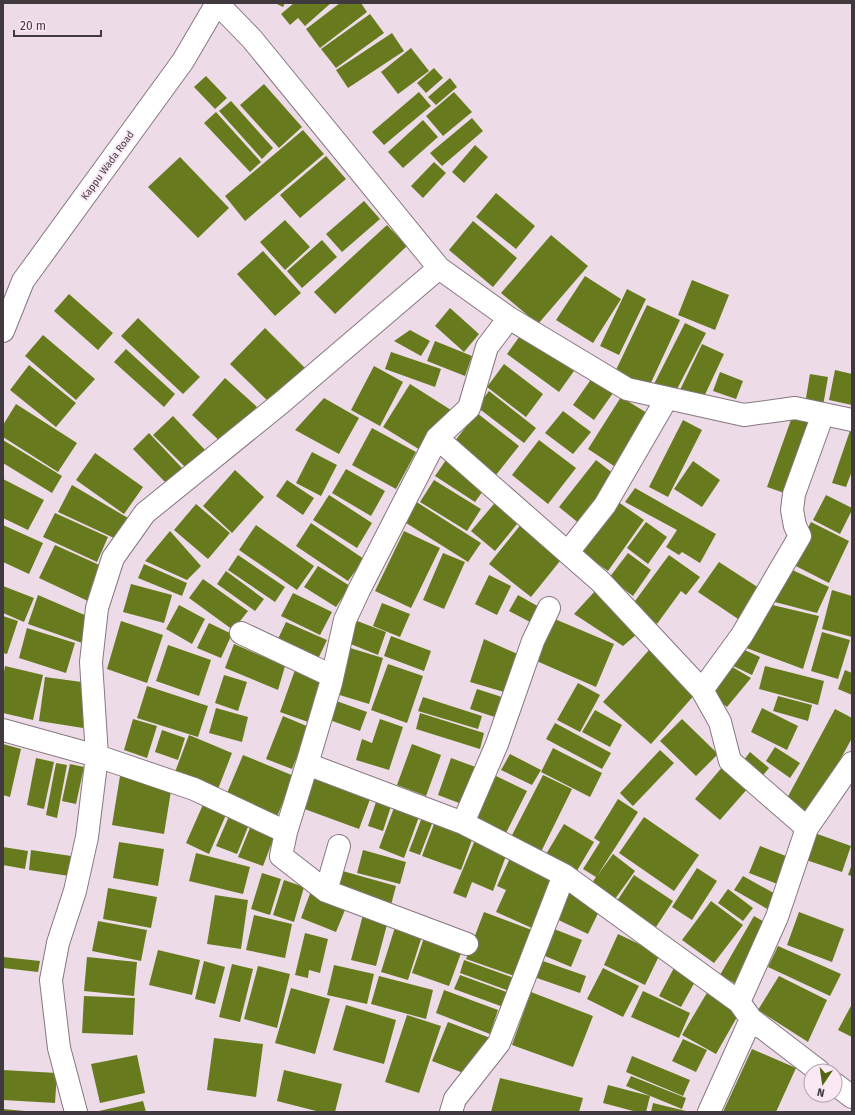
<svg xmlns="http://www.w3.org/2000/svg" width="855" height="1115" viewBox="0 0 855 1115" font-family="'Fira Sans',sans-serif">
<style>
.building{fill:#677b1e}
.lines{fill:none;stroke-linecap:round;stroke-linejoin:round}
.minor-casing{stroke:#867781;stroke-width:24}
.minor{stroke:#fff;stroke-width:22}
.labels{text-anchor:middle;stroke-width:4;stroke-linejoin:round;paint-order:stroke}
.street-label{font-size:10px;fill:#403a3e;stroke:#fae9f4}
</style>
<rect width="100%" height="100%" fill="#eddce7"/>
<!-- building -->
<path class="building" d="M275,3H285L283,7Z
M294,3H331L305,26L298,18L290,25L281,14Z
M340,3H361L367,12L320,48L306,29Z
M370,14L384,33L336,68L321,49Z
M392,33L404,51L348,88L336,70Z
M411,48L429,71L398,94L381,72Z
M434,68L443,78L426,93L417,83Z
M206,76L227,98L215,109L194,87Z
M450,78L457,87L436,105L428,97Z
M264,84L302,127L279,148L240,105Z
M419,92L431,106L384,145L372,132Z
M454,92L472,112L443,136L426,116Z
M231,101L273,148L262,159L219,111Z
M216,112L261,162L250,172L204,123Z
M472,118L483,131L442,166L430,153Z
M423,120L438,137L403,168L388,152Z
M303,130L324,154L245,221L225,196Z
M475,145L488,157L464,183L452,172Z
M326,156L346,179L300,218L280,195Z
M180,157L229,208L198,238L148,187Z
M434,162L446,173L423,198L411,186Z
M496,193L535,226L516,249L476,217Z
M364,201L380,219L342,252L326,234Z
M285,220L310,247L285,270L260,242Z
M473,221L517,258L493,287L449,250Z
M387,225L407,246L335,314L314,292Z
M551,235L588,266L538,324L501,293Z
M322,240L337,257L302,288L287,271Z
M263,251L301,293L275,316L237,274Z
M585,276L621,299L593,343L556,320Z
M692,280L729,295L715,330L678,315Z
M627,289L646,299L619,355L600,346Z
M69,294L113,333L98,350L54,311Z
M647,305L680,320L649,387L615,372Z
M450,308L479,334L464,352L435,326Z
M138,318L200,377L183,394L121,336Z
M685,323L706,333L674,395L654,384Z
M265,328L305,368L270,403L230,364Z
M410,330L430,341L421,356L394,341Z
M522,333L574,371L559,392L507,354Z
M43,335L95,379L76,400L25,356Z
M435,341L472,356L465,376L427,361Z
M702,344L724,354L702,401L680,390Z
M126,349L175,394L164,407L114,362Z
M391,352L441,369L435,387L385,369Z
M504,364L543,394L526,417L487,387Z
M29,365L76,403L56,427L10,390Z
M374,366L403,382L380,426L351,410Z
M835,370L852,374V405L829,400Z
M720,372L743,381L736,399L713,391Z
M810,374L828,377L823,406L805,404Z
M225,378L257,407L223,444L192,415Z
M592,378L613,393L594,420L573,405Z
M410,384L451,410L425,453L383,427Z
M489,391L536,428L524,443L477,407Z
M621,397L647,413L614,466L588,449Z
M324,398L359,418L339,454L295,430Z
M16,404L77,443L58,472L3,437V425Z
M563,411L591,432L573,454L545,433Z
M477,413L519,446L496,475L454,442Z
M173,416L206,451L187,469L153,435Z
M792,417L815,425L790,495L767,487Z
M683,420L702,430L668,497L649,487Z
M852,425V471L846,487L832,483Z
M372,428L416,452L396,489L352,465Z
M149,433L182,468L166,483L133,449Z
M3,440L62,476L52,493L3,463Z
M539,440L576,468L548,504L512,475Z
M312,452L337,465L321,496L296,483Z
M95,453L143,487L124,514L76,480Z
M448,457L488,484L475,502L435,476Z
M596,460L619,478L581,525L559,507Z
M693,461L720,480L702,507L674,489Z
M346,469L385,491L371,516L332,493Z
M235,470L264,497L232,533L203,506Z
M3,479L44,500L28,530L3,518Z
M287,480L314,498L303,515L276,496Z
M434,480L481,509L467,531L420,502Z
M72,485L128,518L114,538L58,512Z
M635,488L716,534L700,563L682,552L679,555L666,547L677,530L625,502Z
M329,495L372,523L357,548L313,520Z
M826,495L852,508V510L840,534L813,520Z
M499,498L522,518L495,551L471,531Z
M614,499L644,520L608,571L578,550Z
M415,501L481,543L468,562L403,521Z
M196,504L230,533L208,559L174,530Z
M55,513L108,537L97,562L43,537Z
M646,522L667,537L648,564L627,548Z
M811,522L849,541L829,583L790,563Z
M311,523L364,559L348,581L296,546Z
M522,523L564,556L531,597L489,564Z
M3,525L43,543L29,574L3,562Z
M256,525L314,566L297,590L239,550Z
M170,531L201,566L187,580L145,561Z
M404,531L440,548L411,608L375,591Z
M55,545L106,568L90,602L39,578Z
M443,553L465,562L444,609L423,600Z
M628,553L651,570L633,596L609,578Z
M238,555L285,587L275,602L228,570Z
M669,555L700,577L686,595L681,591L657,624L632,605Z
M719,562L765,592L744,623L698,592Z
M144,564L187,583L182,596L138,578Z
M318,566L350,586L336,607L304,587Z
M786,567L829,587L817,613L767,600Z
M226,571L264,599L255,611L217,584Z
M489,575L511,586L497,615L475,604Z
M203,579L248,611L233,630L189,598Z
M131,584L172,595L164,623L123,612Z
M3,586L34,598L24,622L3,613Z
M596,590L637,634L623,646L574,614Z
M832,590L852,596V637L822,629Z
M293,593L332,612L320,635L281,616Z
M38,595L87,616L83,629L92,632L88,645L28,624Z
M518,595L541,608L532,623L509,611Z
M382,603L410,614L400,637L373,626Z
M764,603L819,616L803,669L741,646Z
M179,605L205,619L192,644L166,629Z
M3,616L18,621L7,654L3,653Z
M550,617L614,644L596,687L532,659Z
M352,619L386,632L378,655L343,641Z
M121,621L163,635L147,683L107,669Z
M286,622L327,640L317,661L276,643Z
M209,623L232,634L221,658L197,648Z
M27,628L75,643L66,673L19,658Z
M822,632L850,640L838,679L811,671Z
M391,636L431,651L424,671L384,656Z
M484,639L522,656L511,694L470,682Z
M234,644L285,666L278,690L225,668Z
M168,645L211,660L199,696L156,681Z
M347,647L383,658L369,704L333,693Z
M738,647L760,657L752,675L729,664Z
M649,650L697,692L651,744L603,702Z
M388,664L423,676L407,723L371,710Z
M729,665L751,678L727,707L708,692Z
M5,666L43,675L33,720L3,713V677Z
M765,666L824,681L818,705L759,689Z
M295,670L324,681L308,722L280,712Z
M845,670L852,673V695L838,689Z
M224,675L247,682L238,711L215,703Z
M45,677L89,683L83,728L39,721Z
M578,683L600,695L580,732L557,720Z
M147,686L208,706L198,737L137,718Z
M477,689L508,699L501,719L470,709Z
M778,696L812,705L808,721L773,711Z
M423,697L482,716L478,729L418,711Z
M331,699L367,712L360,731L324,718Z
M216,708L248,717L242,742L209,733Z
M762,708L798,726L787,750L751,732Z
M835,709L852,718V738L810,815L785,802Z
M595,710L622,725L610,747L582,732Z
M420,713L484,733L480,749L416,729Z
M283,716L309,727L292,769L266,759Z
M133,719L157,726L147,758L124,750Z
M380,719L403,727L389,770L356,760L362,739L372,743Z
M682,719L718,754L696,776L660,741Z
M555,723L611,753L602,769L546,739Z
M162,730L185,738L178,760L155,752Z
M189,735L232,753L218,789L175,772Z
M3,744L21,749L10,797L3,795Z
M412,744L441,755L426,796L397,785Z
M775,747L800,763L790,778L766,761Z
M553,748L602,773L590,797L541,772Z
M660,750L674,763L633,806L620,793Z
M750,752L769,768L759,780L740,765Z
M510,754L541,770L532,785L501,770Z
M243,755L294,776L276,819L225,798Z
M36,758L54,762L44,809L27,805Z
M451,758L481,769L467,806L438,795Z
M56,763L67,765L57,818L46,815Z
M70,764L84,767L76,804L62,801Z
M724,765L749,787L720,820L695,799Z
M312,772L372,794L359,829L299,807Z
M492,774L527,791L505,835L471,819Z
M543,775L572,789L539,856L509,841Z
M120,776L172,785L164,834L112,825Z
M377,799L392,803L383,831L368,826Z
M618,799L638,812L597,876L613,854L635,871L615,899L592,883L596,877L583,869L600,842L594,838Z
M205,800L228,810L209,854L186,843Z
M395,805L420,814L404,858L379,848Z
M424,812L435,816L420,855L409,851Z
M230,814L250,822L237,854L216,846Z
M437,816L473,837L461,870L422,856Z
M644,817L699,855L674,891L619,853Z
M252,823L276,832L263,866L238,857Z
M564,824L594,842L575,874L545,856Z
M809,831L851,846L842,872L800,858Z
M475,840L507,853L493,891L472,882L466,898L453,893Z
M119,842L164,849L158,886L113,878Z
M760,846L791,858L780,885L749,873Z
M3,847L28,851L25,869L3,865Z
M31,850L78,857L76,877L29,870Z
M363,850L406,862L400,884L357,873Z
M196,853L250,867L243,894L189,881Z
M511,856L558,879L534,929L496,912L506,890L497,886Z
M852,864V876L848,875Z
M697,868L717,881L692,920L672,907Z
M339,870L396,886L391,905L335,889Z
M262,873L281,879L270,915L251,909Z
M634,875L673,901L656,927L617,901Z
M743,876L779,896L771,911L734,890Z
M284,880L304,887L294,922L273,915Z
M564,887L602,905L588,934L550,916Z
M108,888L157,897L151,928L103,919Z
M728,889L753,908L743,921L718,903Z
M311,891L347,905L336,932L301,918Z
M215,895L248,900L241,949L207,944Z
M711,901L743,925L714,963L682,940Z
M364,911L389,917L376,966L351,960Z
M484,912L537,932L520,978L466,959Z
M799,912L844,929L832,962L787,945Z
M254,915L292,924L285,958L246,950Z
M754,916L770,925L736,984L720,975Z
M98,921L147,930L141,961L92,951Z
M396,924L423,933L408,980L381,972Z
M549,927L582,940L571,967L538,953Z
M426,932L464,945L449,986L412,973Z
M305,933L328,939L320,973L309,970L308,978L295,975Z
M618,934L660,954L645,985L604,965Z
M778,946L841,974L830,996L768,967Z
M158,950L200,960L192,995L149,985Z
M3,957L40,961L38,972L3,968Z
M87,957L137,962L134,996L84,991Z
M464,960L517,979L512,992L460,973Z
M540,960L586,976L580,993L534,977Z
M204,961L225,967L215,1004L195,999Z
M232,964L253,969L240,1022L219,1017Z
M334,965L374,974L367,1004L327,995Z
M258,966L290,974L277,1028L244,1019Z
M675,966L697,978L681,1007L659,996Z
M603,968L639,986L623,1017L587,999Z
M460,975L512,994L506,1008L454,989Z
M379,976L433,990L426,1019L371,1004Z
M779,976L827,1000L808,1042L758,1010Z
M291,988L330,999L315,1054L275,1043Z
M444,990L498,1010L490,1034L436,1013Z
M643,991L690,1013L679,1038L631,1017Z
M708,991L741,1010L716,1054L682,1035Z
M531,992L593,1016L573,1067L512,1045Z
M84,996L135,998L133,1035L82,1033Z
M852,1004V1037L838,1030Z
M346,1005L396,1020L384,1064L333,1050Z
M407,1015L441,1026L419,1093L385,1082Z
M448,1022L493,1039L466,1074L432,1061Z
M214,1038L263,1044L256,1097L207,1090Z
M683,1039L707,1050L696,1072L672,1061Z
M752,1049L796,1068L776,1112H723Z
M137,1055L145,1093L100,1103L91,1064Z
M632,1056L690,1080L683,1096L626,1072Z
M3,1070L57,1073L55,1103L3,1100Z
M284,1070L342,1084L335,1112H320L277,1101Z
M631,1076L686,1098L682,1109L626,1086Z
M500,1078L583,1098L579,1112H491Z
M608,1085L650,1096L646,1112H637L603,1103Z
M143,1101L146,1112H99V1111Z
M653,1103L686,1111V1112H651Z
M3,1109L25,1111V1112H3Z"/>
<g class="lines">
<defs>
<path id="minor" d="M217,3L252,39L439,268L509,318L627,389L744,415L795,408L852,420
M509,318L487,347L469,408L437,438L601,582L702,690L720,722L730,761L807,828
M3,331L23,281L183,61L217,3
M437,438L359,590L345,620L331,683L307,764L463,823L564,875L739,1002L751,1019L819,1071
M568,552L605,505L667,398
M241,633L332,676
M702,690L742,635L800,536L795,526L792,510L794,494L823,414
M3,730L97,756L194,789L286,832L281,856L326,891L467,944
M463,823L497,744L533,641L549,608
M286,832L307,764
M326,891L339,846
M739,1002L777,917L807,828L852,763
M835,1084L852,1097
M76,1112L59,1048L51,980L58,943L75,891L87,837L97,756L91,662L97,608L113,558L145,513L281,403L439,268
M451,1112L455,1099L499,1043L564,875
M709,1112L751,1019"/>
</defs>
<!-- minor casing -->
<use href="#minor" class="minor-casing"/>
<!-- minor -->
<use href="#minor" class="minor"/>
</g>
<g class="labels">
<!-- street labels -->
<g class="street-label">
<text transform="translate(107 165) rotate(-54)" y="4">Kappu Wada Road</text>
</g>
</g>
<!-- border -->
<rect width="855" height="1115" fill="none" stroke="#403a3e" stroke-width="8"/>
<!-- north arrow -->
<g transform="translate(823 1083) rotate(193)"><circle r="19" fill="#fae9f4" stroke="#b0a3ab"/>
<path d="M0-3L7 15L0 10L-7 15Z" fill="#546610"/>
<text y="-6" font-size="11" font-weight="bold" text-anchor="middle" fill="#403a3e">N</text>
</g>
<!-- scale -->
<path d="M14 30v6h87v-6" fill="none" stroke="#403a3e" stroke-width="2"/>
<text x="20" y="30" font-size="12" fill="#403a3e" stroke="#fae9f4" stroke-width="3" paint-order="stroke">20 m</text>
</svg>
